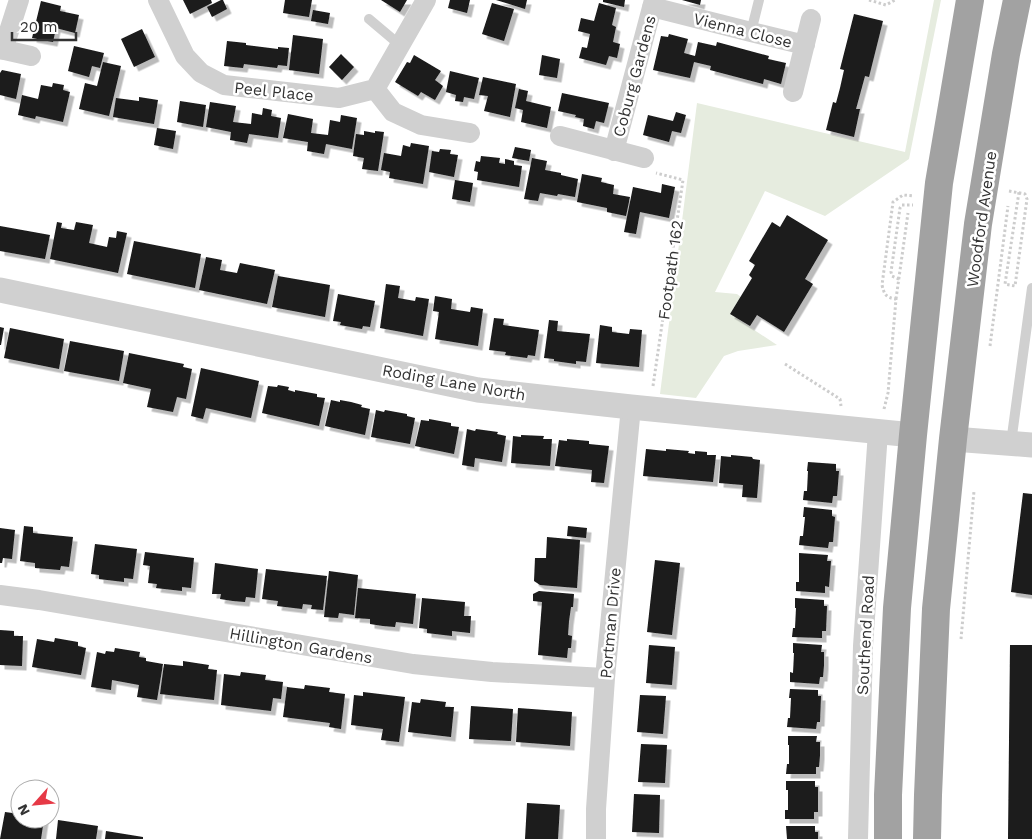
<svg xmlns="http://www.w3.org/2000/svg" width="1032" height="839" viewBox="0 0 1032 839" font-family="'Work Sans',sans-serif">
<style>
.green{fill:#e6ecdf}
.building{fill:#1a1a1a;filter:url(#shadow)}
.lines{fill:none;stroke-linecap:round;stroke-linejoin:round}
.path{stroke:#cdcdcd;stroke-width:3;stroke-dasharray:2.5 2.5;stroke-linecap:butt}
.service{stroke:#d0d0d0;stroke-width:10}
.minor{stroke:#d0d0d0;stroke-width:20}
.tertiary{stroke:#d0d0d0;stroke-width:25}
.trunk{stroke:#a2a2a2;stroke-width:28}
.labels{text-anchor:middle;stroke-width:5;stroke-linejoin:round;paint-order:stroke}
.street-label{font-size:16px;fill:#333;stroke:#fff}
</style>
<defs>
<filter id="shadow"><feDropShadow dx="4.5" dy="4.5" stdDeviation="0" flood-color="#0004"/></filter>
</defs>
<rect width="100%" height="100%" fill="#fff"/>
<!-- green -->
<path class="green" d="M934,0H941L909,159L825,216L765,191L715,292L737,294L741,297L730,314L777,345L738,351L724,356L696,398L660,394L697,103L905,152Z"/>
<!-- building -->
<path class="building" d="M183,0H211L212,3L190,14Z
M221,0H223L227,9L212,17L207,7Z
M285,0H312L309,17L283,13Z
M381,0H407L400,12Z
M450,0H470L467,13L448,8Z
M496,0H527L525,9Z
M603,0H625L624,7L603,2Z
M682,0H701L700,5Z
M41,1L61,6L60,11L79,15L75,33L56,28L53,42L32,38Z
M492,3L514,9L504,41L482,34Z
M599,3L616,8L612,25L616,27L613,42L620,44L617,58L609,56L606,65L579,58L582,47L587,48L590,34L578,31L581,18L594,21Z
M313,10L330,13L328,24L311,21Z
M854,14L883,21L869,77L865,76L856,109H860L854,137L826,130L833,102L836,103L840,88L844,70L840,69Z
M142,29L155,57L134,67L121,39Z
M669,34L688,39L684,53L695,56L698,42L716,46L717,42L769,56L768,59L786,63L781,84L764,79L763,84L710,70L711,66L694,62L690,78L653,70L661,36L668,37Z
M293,35L323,39L319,74L289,70Z
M227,41L246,43V45L278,49V47L289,48L287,66L278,65L277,68L244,64L243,68L224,66Z
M74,46L104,53L100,68L92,66L89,77L68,71Z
M341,54L354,67L342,80L329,67Z
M414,55L441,71L435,80L443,86L435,100L421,92L418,96L395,82L407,62L410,63Z
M542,55L560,59L557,78L539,75Z
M103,62L121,66L109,116L79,109L85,83L97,86Z
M2,70L21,74L16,99L0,95V73Z
M450,71L479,78L474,99L464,97L463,102L455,101L456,95L446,92Z
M483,77L516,84L510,117L484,111L488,96L479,95Z
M53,83L64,85L63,90L70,92L63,122L36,116L35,119L18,115L22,95L38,99L41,85L52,87Z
M519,89L528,91L526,101L551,107L547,128L521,122L523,110L515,108Z
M562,93L609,103L604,123L596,121L594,129L583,126L584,119L575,117L576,115L558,111Z
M139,97L158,100L154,124L113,117L116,98L139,101Z
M180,101L206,105L203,127L177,122Z
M210,102L236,106L233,122L251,124L252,113L262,115L263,108L272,110L271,116L281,118L278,138L249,134L247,143L230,140L231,132L206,127Z
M676,112L686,115L681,133L672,131L669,142L643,135L648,115L673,121Z
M288,114L313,119L311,133L328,135L330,120L340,122L341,115L357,118L352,149L326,144L324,154L307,151L308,142L283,138Z
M157,128L176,131L173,149L154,145Z
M364,131L375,133V131L384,132L378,171L362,169L364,158L353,156L356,134L364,135Z
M411,143L429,146L423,184L389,178L390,172L381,170L384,153L401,156L403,145L410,147Z
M515,147L531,150L529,161L512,158Z
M440,149L451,150L450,154L458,155L454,177L429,172L432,151L439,152Z
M481,156L500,158L499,163L505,164V159L514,161V165L522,166L519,187L477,180L478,172L474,171L476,161L480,162Z
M532,158L547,161L545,170L561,173V175L578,179L575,197L558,194L557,196L540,193L538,201L524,199Z
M582,174L602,178L601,182L614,185L613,194L630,197L626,216L607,212V208L577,202Z
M455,180L473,183L470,202L452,199Z
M662,184L675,187L669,218L640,212L636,234L624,232L633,187L661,193Z
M787,215L828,240L805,279L813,284L784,332L757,315L750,326L730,314L752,278L749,275L755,265L749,261L772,222L780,227Z
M57,222L62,223L61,228L74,230L76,222L93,225L89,243L107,247L109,237L116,238L117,231L127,233L118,273L50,259Z
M0,226L50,235L45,259L0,251Z
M134,241L201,254L195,288L127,274Z
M206,257L222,260L220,270L237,273L240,263L275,270L267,304L199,290Z
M278,276L330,285L325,317L272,307Z
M386,284L400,286L398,298L415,301L416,297L429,299L423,336L380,328Z
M338,294L375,301L370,327L363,326L362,329L340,325L341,322L333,321Z
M435,296L452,299L451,309L470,312L471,307L483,309L478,346L435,339L439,312L433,311Z
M494,318L504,319L503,325L539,330L535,356L528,355L527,358L505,355L506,352L489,350Z
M549,320L558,321L557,331L590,334L586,362L576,361V364L554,361V359L544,358Z
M600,325L612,327V332L629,334L630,329L642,330L639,367L596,363Z
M0,327L4,328L1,345H0Z
M10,328L64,339L59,369L4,358Z
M70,341L124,351L119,381L64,371Z
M129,353L184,364L183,367L192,369L186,399L177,397L173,412L147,407L151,389L123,383Z
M201,368L259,381L251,418L206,408L203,419L191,416Z
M278,385L289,387L288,390L295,392V390L317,394V397L325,398L319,426L262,413L268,386L277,387Z
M331,400L340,402V400L351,402L362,405L361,407L370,409L365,435L325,426Z
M376,410L384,412L385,410L407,414V416L415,418L410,444L371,437Z
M429,419L451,423V426L459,427L454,454L415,446L421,420L429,421Z
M467,429L475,431L476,429L498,432L497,434L506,436L502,462L475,458L474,467L462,465Z
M521,435L544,436L543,439H552L550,466L511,463L513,436L521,437Z
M567,439L589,441V444L609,446L604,483L591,482L592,470L555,466L559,440L567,441Z
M646,449L666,451V449L689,451L688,453L695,454V451L707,452V455H716L713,482L643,476Z
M731,455L752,457L753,459L760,460L757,498L742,497L743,485L719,483L721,456L731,457Z
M808,462L836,464V471H839L837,496H833L832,503L803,500L804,491H807L808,471H807Z
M1023,493L1032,494V595L1011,592Z
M804,507L832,510V516L835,517L834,530L833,542H829L828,548L799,545L800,536H803L805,517H803Z
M24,526L33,527V533L73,537L69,567L61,566L60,570L35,568V563L20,561Z
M568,526L587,528L586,538L567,536Z
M0,528L15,530L12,559L3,558L2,563H0Z
M547,537L580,540L577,588L540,585L534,581L535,558H546Z
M95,544L137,549L133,579L124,578V582L99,579V575L91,574Z
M145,552L194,558L191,588L182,587V591L156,588L157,584L148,583L150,566L143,565Z
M799,553L828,555L827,561H831L829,587L825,586V593L796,591V582H799Z
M655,560L680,563L672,635L647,632Z
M215,563L258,569L255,598L246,597L245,602L233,601L220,599L221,594H212Z
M266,569L327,576L323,610L311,609L312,605L303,604L302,609L277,606L278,601L262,599Z
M329,571L358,575L354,615L339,613L338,618L324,617Z
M358,588L416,594L413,624L396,622L395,627L383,626L370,624V619L355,618Z
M539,591L574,594L573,607H571L569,621L568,635L572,636L571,648H568L567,658L538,655L542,602L533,601V594Z
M422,598L465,602L464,616H471L470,633L452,631V636L427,633V629L419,628Z
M795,598L824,600V606H827L826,631H822V638L792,637L793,628H795L796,608H795Z
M0,630L14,631V636H23L22,666L0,665Z
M55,638L78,642V646L86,648L81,675L32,667L37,639L54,642Z
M793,643L822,645L821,652H824V665L823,677H820L819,684L790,682V672L793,673L794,653H793Z
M649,645L675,647L672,685L646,683Z
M1010,645H1032V839H1008Z
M115,648L140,652L139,657L146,658V661L163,664L157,700L137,697L139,685L112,680L111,690L91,687L97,652L105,654L106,651L114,652Z
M183,661L209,665L208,669L217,670L214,700L160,694L164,664L183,666Z
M241,672L266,675L265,680L283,682L281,699L273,698L271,711L221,705L224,674L240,676Z
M305,685L330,688L329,692L345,694L341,729L329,727L330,723L283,717L287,687L304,689Z
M790,689L818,690V696H821L820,722H817L816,729L787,727L788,718H790L791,698H789Z
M363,692L405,697L399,742L381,740L383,729L351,725L354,695L363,696Z
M640,695L666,696L663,734L637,732Z
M421,699L446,702L445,707H454L451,737L408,732L412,702L420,703Z
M471,706L513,709L511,741L469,739Z
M518,708L572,712L570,746L516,742Z
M788,736H817L816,742H820V755L819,767H816V774H786L787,764H789V745H788Z
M641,744L667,745L665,783L638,782Z
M786,781H815V787H818V812H814V819H785V810H788V790H786Z
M634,794L660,795L659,833L632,832Z
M527,803L560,805L558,839H525Z
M5,812L20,814V819H44L41,839H0Z
M58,820L98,826L96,839H56Z
M786,826H815V832H818V839H787Z
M106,831L143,837V839H105Z"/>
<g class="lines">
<!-- path -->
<path class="path" d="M869,0L886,5L895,0
M1009,191L1025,194L1027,199L1015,286L1005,284L1019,192
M899,279L892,276L891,272L900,208L902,205H913
M896,299L908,213
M990,346L1008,206
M785,364L840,399L841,406
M653,386L683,180L656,173
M884,409L888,393L896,299C886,298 884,294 882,285L893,202L903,195L914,196
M961,639L974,491"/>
<!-- service -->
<path class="service" d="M369,19L401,46
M751,32L759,0
M1011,443L1032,288"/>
<!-- minor -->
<path class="minor" d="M158,0L185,56L201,73L224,85L339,98L375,89L393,112L421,125L470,133
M652,7L751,32L805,45
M0,49L31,56
M3,50L19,0
M375,89L426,0
M793,92L811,19
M560,136L644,158
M614,151L654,0
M0,595L39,600L413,664L492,672L605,678
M596,839V809L605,678L631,407
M858,839L863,646L878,432"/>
<!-- tertiary -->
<path class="tertiary" d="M0,290L478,390L631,407L913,435
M953,439L1032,445"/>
<!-- trunk -->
<path class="trunk" d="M888,839V795L897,608L913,435L939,183L970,0
M927,839L928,795L936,609L953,439L978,224L1006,54L1017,0"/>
</g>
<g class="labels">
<!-- street labels -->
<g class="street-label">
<text transform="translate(743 30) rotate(14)" y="6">Vienna Close</text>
<text transform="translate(634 76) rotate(-75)" y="6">Coburg Gardens</text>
<text transform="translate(274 91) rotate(6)" y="6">Peel Place</text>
<text transform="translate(981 219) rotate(-82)" y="6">Woodford Avenue</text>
<text transform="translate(670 270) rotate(-82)" y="6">Footpath 162</text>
<text transform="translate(454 382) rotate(10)" y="6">Roding Lane North</text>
<text transform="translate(610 623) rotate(-85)" y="6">Portman Drive</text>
<text transform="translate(865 635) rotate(-87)" y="6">Southend Road</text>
<text transform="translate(301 645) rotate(10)" y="6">Hillington Gardens</text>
</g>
</g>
<!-- north arrow -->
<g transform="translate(35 804) rotate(243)"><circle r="24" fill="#ffffff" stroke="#adadad"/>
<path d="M0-4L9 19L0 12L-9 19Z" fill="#e63946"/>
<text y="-8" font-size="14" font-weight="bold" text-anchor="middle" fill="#333333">N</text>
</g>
<!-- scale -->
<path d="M12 32v8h64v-8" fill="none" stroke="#333333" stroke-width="2.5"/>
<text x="20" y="32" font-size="15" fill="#333333" stroke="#ffffff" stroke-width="4" paint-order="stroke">20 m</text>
</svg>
